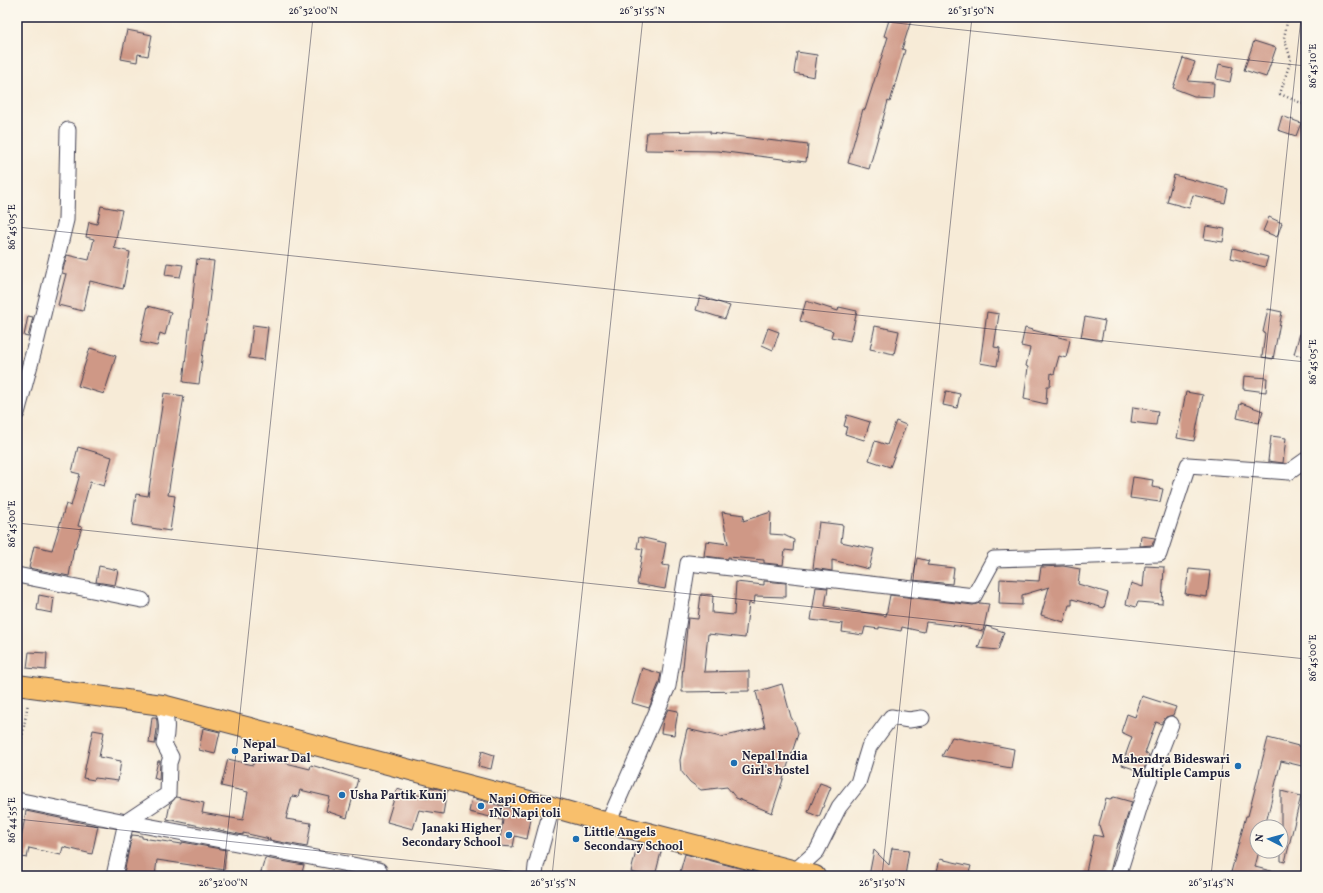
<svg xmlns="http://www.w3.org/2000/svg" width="1323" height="893" viewBox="0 0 1323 893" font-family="Vollkorn,serif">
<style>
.building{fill:#cf9886}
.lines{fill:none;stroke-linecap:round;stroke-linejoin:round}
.minor-casing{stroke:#424052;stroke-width:17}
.major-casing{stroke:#424052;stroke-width:22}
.path{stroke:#424052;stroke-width:2.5;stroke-dasharray:1 3;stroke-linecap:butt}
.minor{stroke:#fff;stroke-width:15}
.major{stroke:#f8bf6c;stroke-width:20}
.ticks{fill:none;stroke:#22223b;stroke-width:1;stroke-opacity:0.45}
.poi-dot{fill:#1f6fb2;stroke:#fbf7ec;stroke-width:1.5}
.labels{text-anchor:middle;stroke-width:3;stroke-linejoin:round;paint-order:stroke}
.poi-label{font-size:12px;font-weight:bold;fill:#22223b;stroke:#fbf7ec;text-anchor:start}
.neatline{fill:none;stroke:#22223b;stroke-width:1.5}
.ticks-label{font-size:10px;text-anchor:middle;fill:#22223b}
</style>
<rect width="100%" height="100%" fill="#fbf7ec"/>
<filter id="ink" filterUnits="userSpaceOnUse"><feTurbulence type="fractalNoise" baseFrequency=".025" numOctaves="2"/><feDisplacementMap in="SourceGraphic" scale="8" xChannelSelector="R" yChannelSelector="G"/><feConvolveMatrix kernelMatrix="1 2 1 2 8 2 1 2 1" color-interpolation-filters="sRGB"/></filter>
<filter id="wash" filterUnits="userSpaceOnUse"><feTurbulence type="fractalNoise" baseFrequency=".012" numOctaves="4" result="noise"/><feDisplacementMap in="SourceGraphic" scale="16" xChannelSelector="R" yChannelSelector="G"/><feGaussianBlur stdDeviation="0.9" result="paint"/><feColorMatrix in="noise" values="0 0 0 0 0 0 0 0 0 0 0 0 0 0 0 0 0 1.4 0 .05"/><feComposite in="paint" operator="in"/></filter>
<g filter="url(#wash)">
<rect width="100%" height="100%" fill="#f7ebd7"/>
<g id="blocks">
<!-- building -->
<path class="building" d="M890,17H912L902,49L905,50L890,102L888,101L869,169L848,163L863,109L865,110L888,37L884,36Z
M127,30L152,35L148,56L138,54L137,62L121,59Z
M1254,41L1276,48L1266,77L1244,70Z
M797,52L817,55L814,77L794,73Z
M1183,58L1195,62L1188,81L1214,83L1213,97L1194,96L1173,88Z
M1219,64L1233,67L1230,82L1216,79Z
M1282,116L1301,123L1296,136L1278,130Z
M710,131V133L808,145L806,162L718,151L645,150L647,132Z
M1174,175L1228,189L1225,203L1193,195L1189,208L1167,202Z
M101,206L122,210L114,248L130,252L123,289L90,281L83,311L58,305L66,274L62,273L67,255L89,260L94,239L86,237L89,222L97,224Z
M1269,217L1282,223L1277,237L1263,231Z
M1206,226L1225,229L1223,242L1204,239Z
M1233,248L1268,257L1265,267L1231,258Z
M197,259L214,261L199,384L183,382Z
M167,263L183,265L180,277L165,275Z
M700,296L730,306L725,319L696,310Z
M806,301L838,311L839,307L857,311L850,341L831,337L833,331L800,321Z
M148,306L171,312L165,335L160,333L157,346L140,342Z
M1268,309L1282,312L1273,359L1262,357L1265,333L1263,332Z
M987,312L999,314L994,347L1000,348L997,366L980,363Z
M28,316L33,317L28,337L24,336Z
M1085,317L1105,321L1101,341L1081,337Z
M1303,323L1306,324V357L1294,354Z
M253,325L268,327L264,360L249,358Z
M875,326L899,331L894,354L870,349Z
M768,328L779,332L773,350L762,345Z
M1025,328L1070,340L1066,358L1059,356L1054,374L1051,373L1050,386H1047L1046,404L1024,399L1028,367L1026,366L1030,348L1021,346Z
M90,348L116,356L104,394L78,386Z
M1244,376L1267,378L1266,392L1243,389Z
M946,391L960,394L957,408L943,405Z
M1186,392L1203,395L1194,441L1177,438Z
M164,393L184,396L168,495L175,496L170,531L132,525L136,494L148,496Z
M1241,403L1263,411L1259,423L1237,418L1240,404L1241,405Z
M1133,407L1158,411L1156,425L1131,422Z
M847,415L870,422L864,440L845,434L847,427L844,426Z
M896,421L906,425L890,467L869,460L875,441L887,445Z
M1271,436L1286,438L1283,463L1268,461Z
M78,447L112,457L104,486L90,482L78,526L82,527L75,549L74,548L69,576L29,568L34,546L52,550L66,504L71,506L80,474L72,472Z
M1133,477L1153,480L1152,487L1163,489L1160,502L1130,498Z
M722,512L744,515L743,521L771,512L770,534L784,535L794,540L793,551L785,550L783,565L764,563V560L728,557V559L704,556L706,541L728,544Z
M819,522L843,525L841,542L874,549L869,569L832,560V571L813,568Z
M1141,536L1155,538L1152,545L1140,546Z
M639,537L666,543L662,565L669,566L665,589L637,584L643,549L637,548Z
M917,558L929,561L927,565L954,568L952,584L913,580Z
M99,566L118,570L115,585L96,582Z
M1063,566L1080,569L1078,584L1108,593L1104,608L1072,599V605H1069L1064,622L1041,615L1049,587L1022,595V605L999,604L1000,579L1039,581L1041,567Z
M1145,566L1164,567L1162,604L1138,602L1136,607L1126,604L1131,583L1143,587Z
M1189,569L1210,571L1207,597L1185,594Z
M764,581L786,583V597L755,596L754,604L749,603L745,638L708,634L704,672L749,671V691L682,692V677L688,618L698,619L701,594L713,595L712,613L734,615L736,582L764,585Z
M816,587L828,588L825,606L886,616L890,595L973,605L980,603L989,604L983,631L958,626L926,622L924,632L902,627L901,631L879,627V629L865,627L863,635L842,632L843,624L811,620Z
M39,595L54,598L52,613L37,610Z
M986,626L1004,632L998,650L978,648Z
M29,652L47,653L46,670L27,668Z
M642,668L661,674L659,683L649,708L632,703Z
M782,684L791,717L796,726L798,734L772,813L736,798L727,787L701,790L690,782L681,771L680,760L687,729L721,737L765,727L756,692Z
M1142,696L1176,707L1173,715L1166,717L1161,724L1156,722L1145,753L1149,755L1143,772L1122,765L1132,737L1121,732L1127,714L1135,717Z
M668,709L678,711L674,735L661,733L663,720Z
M152,717H156L157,721V729L155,744L149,743Z
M203,728L220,732L215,754L199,750Z
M93,730L104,732L99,757L121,761L118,781L95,778L94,780L83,778Z
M952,737L1014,749L1011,768L942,756Z
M1268,738L1306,748V767L1281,761L1265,827H1257V851H1259L1255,867L1275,872V876H1230L1246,816H1248Z
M482,751L494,755L491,769L478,766Z
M254,756L286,762V763L310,769L311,765L358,779L347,818L326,811L330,797L300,790L298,797L292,796L286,819L311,823L307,847L269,840L270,839L243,833V835L167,819L170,804L176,797L204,803L202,813L243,820L248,792L221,786L228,759L253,765Z
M158,761H160L159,780L154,778Z
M820,783L831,787L819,817L808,812Z
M430,787L447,791L443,814L419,810L413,829L387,822L397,789L428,798Z
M1281,791L1301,796L1285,862L1281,861Z
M1114,797L1132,802L1118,844H1117L1109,876H1085L1094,835L1103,837L1099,825L1106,798L1110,799Z
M472,798L532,814L527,839L515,836L513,847L499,846L503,820L469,812Z
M26,811L98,826L92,854L63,847L61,855L29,848L27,858L17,856V844L20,845Z
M132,835L142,836V838L182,844V842L226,850L224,870L157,860L155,876H144L124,873Z
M638,843L662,848L655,876H647L631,872Z
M892,848L909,850L905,876H869L874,850L889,865Z
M685,854L758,873V876H679Z
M265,858L304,865L301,876H260Z
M940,859L971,866L968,876H936Z"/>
</g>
</g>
<g filter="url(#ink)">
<use href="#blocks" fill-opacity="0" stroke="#424052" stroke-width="1"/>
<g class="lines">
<defs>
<path id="minor" d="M17,413L37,339L66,220L68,130
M17,575L142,600
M17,800L126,822L379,870
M608,823L668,686L688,563L974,596L994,559L1159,554L1188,465L1289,472L1306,460
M796,870L817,851L839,807L858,783L869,747L891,717L909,720L922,718
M114,876L126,822L168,794L169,763L171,757L164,744C168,729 167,720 162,705
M535,876L536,866L552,807
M1118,876L1143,796L1171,724"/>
<path id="major" d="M17,685L162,705L552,807L601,821L815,876"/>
</defs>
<!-- minor casing -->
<use href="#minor" class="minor-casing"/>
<!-- major casing -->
<use href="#major" class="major-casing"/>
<!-- path -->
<path class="path" d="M1288,17L1284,38L1291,59L1280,94L1306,105
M17,766L28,703"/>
<!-- minor -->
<use href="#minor" class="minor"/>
<!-- major -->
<use href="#major" class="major"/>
</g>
</g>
<!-- ticks -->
<path class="ticks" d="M839,17L1306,66M17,227L1306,362M17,523L1306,659M17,819L557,876M223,876L313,17M552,876L643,17M882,876L972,17M1211,876L1301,17"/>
<!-- markers -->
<g class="poi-dot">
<circle cx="235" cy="751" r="4"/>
<circle cx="734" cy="763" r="4"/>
<circle cx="1238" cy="766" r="4"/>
<circle cx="342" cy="795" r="4"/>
<circle cx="481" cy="806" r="4"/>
<circle cx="509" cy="835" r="4"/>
<circle cx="576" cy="839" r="4"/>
</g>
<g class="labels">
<!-- poi labels -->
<g class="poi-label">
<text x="243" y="748">Nepal<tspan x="243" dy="14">Pariwar Dal</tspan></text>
<text x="742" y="760">Nepal India<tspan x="742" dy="14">Girl's hostel</tspan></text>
<text x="1230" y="763" text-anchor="end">Mahendra Bideswari<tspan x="1230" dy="14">Multiple Campus</tspan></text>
<text x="350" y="799">Usha Partik Kunj</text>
<text x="489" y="803">Napi Office<tspan x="489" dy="14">1No Napi toli</tspan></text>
<text x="501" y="832" text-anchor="end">Janaki Higher<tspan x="501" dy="14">Secondary School</tspan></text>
<text x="584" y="836">Little Angels<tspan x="584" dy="14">Secondary School</tspan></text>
</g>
</g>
<!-- margin -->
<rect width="1323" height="893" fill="none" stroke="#fbf7ec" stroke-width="44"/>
<!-- north arrow -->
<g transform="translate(1269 839) rotate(276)"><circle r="19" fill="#fbf7ec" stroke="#a4a2a5"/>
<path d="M0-3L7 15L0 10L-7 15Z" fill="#1f6fb2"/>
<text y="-6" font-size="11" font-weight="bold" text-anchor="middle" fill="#22223b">N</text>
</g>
<rect x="22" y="22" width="1279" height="849" class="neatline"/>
<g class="ticks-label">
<text x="313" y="14">26°32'00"N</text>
<text x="642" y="14">26°31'55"N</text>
<text x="971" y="14">26°31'50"N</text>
<text transform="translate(1312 66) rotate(-90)" y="4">86°45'10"E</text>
<text transform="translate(11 227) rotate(-90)" y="4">86°45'05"E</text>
<text transform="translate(1312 362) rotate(-90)" y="4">86°45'05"E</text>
<text transform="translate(11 524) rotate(-90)" y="4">86°45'00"E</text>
<text transform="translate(1312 658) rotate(-90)" y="4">86°45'00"E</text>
<text transform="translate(11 820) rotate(-90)" y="4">86°44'55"E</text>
<text x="223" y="886">26°32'00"N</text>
<text x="553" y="886">26°31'55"N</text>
<text x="882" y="886">26°31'50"N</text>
<text x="1211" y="886">26°31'45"N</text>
</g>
</svg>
